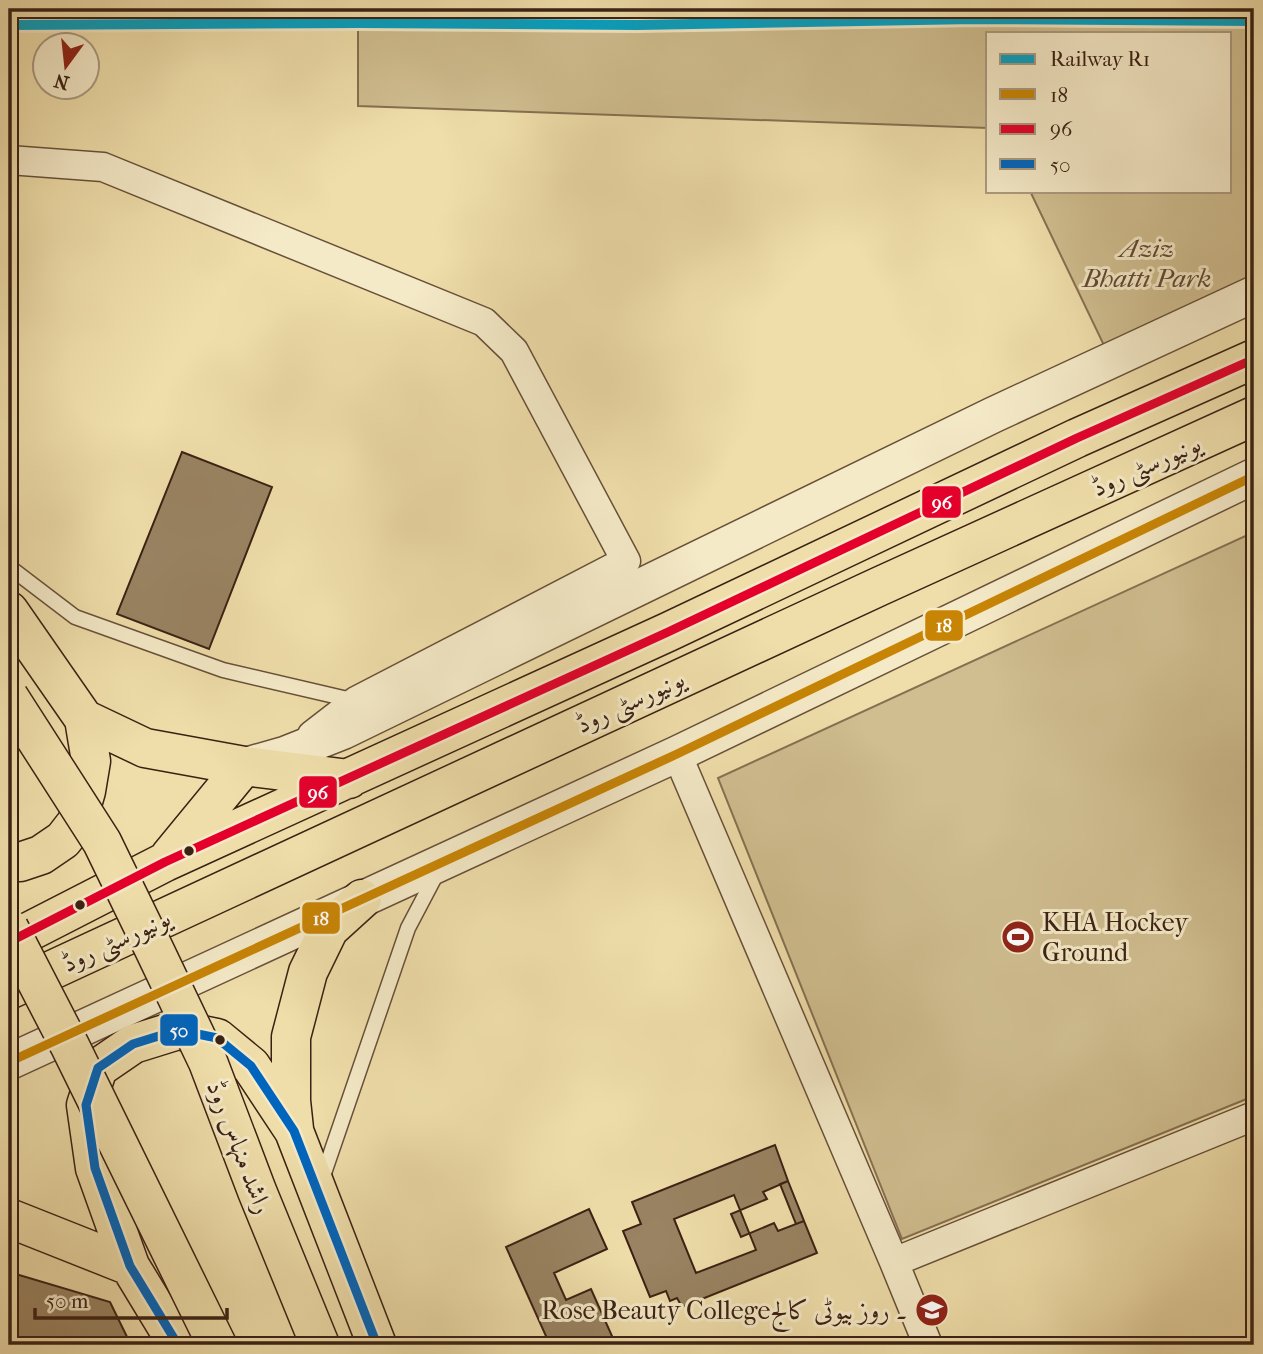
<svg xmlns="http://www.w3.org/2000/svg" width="1263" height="1354" viewBox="0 0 1263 1354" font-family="'IM FELL French Canon',Amiri,serif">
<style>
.green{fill:#d0be90;stroke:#867052;stroke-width:2}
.building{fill:#998362;stroke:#3b2114;stroke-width:2;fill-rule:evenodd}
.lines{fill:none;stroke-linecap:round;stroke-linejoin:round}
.service-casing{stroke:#68503a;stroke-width:17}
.minor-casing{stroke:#68503a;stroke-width:31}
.tertiary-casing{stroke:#68503a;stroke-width:38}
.primary-casing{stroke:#3b2114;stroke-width:41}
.service{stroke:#f5eac8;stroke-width:14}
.minor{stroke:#f5eac8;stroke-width:28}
.tertiary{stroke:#f5eac8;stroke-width:35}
.primary{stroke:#efdeaa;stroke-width:38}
.primary-bridge-casing{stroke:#3b2114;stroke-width:41;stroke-linecap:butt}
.primary-bridge{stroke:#efdeaa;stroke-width:38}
.bus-1-casing{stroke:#f5eac8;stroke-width:14}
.bus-2-casing{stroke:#f5eac8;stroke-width:14}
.bus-3-casing{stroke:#f5eac8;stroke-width:14}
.bus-1{stroke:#c88505;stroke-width:9}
.bus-2{stroke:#e4002b;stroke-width:9}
.bus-3{stroke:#0065bd;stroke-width:9}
.rail-1-casing{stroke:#f5eac8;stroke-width:16}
.rail-1{stroke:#03a2c5;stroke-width:10}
.bus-dot{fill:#3b2114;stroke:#f5eac8;stroke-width:2.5}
.labels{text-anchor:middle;stroke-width:6;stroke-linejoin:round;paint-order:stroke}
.park-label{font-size:26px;font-style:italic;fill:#604833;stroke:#f5eac8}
.street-label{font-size:26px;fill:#3b2114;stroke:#f5eac8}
.poi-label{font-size:26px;fill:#3b2114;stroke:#f5eac8;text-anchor:start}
.line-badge{stroke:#f5eac8;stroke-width:2.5}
.badge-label{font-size:19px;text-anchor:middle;font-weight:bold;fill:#fff}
</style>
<rect width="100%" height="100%" fill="#efdeaa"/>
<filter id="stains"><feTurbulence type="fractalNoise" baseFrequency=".00286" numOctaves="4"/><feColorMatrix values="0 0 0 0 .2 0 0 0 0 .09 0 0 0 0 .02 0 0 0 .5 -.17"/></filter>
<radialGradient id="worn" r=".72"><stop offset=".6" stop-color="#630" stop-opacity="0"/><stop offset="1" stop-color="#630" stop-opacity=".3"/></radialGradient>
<!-- green -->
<path class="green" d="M358,9H1254V294L1111,360L1030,191H1230V33H988V128L358,106Z
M1254,532V1096L902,1239L718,778Z"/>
<!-- building -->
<path class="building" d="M182,452L272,487L209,649L117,614Z
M775,1145L788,1181L780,1184L796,1224L804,1221L817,1253L682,1307L677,1298L670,1301L666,1291L650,1297L623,1231L641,1224L632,1202ZM734,1195L756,1250L696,1273L674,1219Z
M788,1181L804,1221L778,1231L774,1223L741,1237L731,1214L767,1199L763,1192Z
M589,1209L607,1249L554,1273L566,1300L591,1289L616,1345H549H550L506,1247Z
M9,1272L110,1302L131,1345H9Z"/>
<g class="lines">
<defs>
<path id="service" d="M9,564L12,569L75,617L223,670L356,701
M322,1179L408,928L438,871"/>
<path id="minor" d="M9,160L103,167L484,322L514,351L626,561L356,701L312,735
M677,754L894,1262L928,1345
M894,1262L1254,1116"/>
<path id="tertiary" d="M244,766L286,754L344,731L993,415L1254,294
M9,1062L677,754L1254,476"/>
<path id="primary" d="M9,611L84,719L91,761L86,791L77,822L63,840L41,855L20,862L9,860
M84,719L145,748L244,766L349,779
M170,856L244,766
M9,942L165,862L668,632L1077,438L1254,359
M9,990L878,587L1254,416
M294,1129L291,1101V1037L308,972L329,929L362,899
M9,1218L130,1266
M178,1345L130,1266L95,1168L86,1105L98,1068L133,1044L178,1030L217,1038L251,1066L294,1131L377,1345"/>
</defs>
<!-- service casing -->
<use href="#service" class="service-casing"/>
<!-- minor casing -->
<use href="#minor" class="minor-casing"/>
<!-- tertiary casing -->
<use href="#tertiary" class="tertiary-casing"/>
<!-- primary casing -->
<use href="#primary" class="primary-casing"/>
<!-- service -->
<use href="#service" class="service"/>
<!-- minor -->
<use href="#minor" class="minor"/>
<!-- tertiary -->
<use href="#tertiary" class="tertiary"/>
<!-- primary -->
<use href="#primary" class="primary"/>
<defs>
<path id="primary-bridge" d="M9,697L102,842L154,949L208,1062L257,1191L320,1345
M9,928L70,1046L217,1345"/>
</defs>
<!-- primary-bridge casing -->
<use href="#primary-bridge" class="primary-bridge-casing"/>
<!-- primary-bridge -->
<use href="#primary-bridge" class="primary-bridge"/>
<defs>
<path id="bus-1" d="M9,1062L677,754L1254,476"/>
<path id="bus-2" d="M9,942L165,862L668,632L1077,438L1254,359"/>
<path id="bus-3" d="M178,1345L130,1266L95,1168L86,1105L98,1068L133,1044L178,1030L217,1038L251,1066L294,1131L377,1345"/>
</defs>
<!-- bus-1 casing -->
<use href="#bus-1" class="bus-1-casing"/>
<!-- bus-2 casing -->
<use href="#bus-2" class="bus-2-casing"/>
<!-- bus-3 casing -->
<use href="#bus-3" class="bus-3-casing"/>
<!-- bus-1 -->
<use href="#bus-1" class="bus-1"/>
<!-- bus-2 -->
<use href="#bus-2" class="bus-2"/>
<!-- bus-3 -->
<use href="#bus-3" class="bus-3"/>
<defs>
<path id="rail-1" d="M9,25L361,23L637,25L975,19L1254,21"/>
</defs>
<!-- rail-1 casing -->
<use href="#rail-1" class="rail-1-casing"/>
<!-- rail-1 -->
<use href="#rail-1" class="rail-1"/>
</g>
<!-- icons -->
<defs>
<symbol id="stadium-disc" viewBox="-11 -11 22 22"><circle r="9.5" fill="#8f2418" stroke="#f5eac8"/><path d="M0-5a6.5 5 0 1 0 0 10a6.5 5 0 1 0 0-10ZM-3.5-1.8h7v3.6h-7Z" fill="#fff"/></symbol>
<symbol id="university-disc" viewBox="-11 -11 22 22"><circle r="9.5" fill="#8f2418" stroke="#f5eac8"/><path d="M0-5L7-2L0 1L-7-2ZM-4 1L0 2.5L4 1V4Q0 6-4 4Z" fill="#fff"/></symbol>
</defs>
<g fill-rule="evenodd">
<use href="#stadium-disc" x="999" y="918" width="38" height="38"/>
<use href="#university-disc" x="913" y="1291" width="38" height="38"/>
</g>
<!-- markers -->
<g class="bus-dot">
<circle cx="189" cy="851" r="6"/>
<circle cx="80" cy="905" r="6"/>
<circle cx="220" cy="1040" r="6"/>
</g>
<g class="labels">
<!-- park labels -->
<g class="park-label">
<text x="1147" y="257">Aziz<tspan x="1147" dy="30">Bhatti Park</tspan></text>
</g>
<!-- street labels -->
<g class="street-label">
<text transform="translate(1146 465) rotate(-24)" y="9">یونیورسٹی روڈ</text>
<text transform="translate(630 701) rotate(-25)" y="9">یونیورسٹی روڈ</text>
<text transform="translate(116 940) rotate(-25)" y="9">یونیورسٹی روڈ</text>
<text transform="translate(240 1147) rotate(69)" y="9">راشد منہاس روڈ</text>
</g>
<!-- poi labels -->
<g class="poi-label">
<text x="1042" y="931">KHA Hockey<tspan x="1042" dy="30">Ground</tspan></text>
<text x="908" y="1319" text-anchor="end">Rose Beauty College۔ روز بیوٹی کالج</text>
</g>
</g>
<g class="line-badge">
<rect x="921" y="485" width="41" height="34" rx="7" fill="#e4002b"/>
<rect x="924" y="609" width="40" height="33" rx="7" fill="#c88505"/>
<rect x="298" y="775" width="40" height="34" rx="7" fill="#e4002b"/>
<rect x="301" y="901" width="40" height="34" rx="7" fill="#c88505"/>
<rect x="159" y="1013" width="40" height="34" rx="7" fill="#0065bd"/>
</g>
<g class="badge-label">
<text x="942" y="509">96</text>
<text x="944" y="632">18</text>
<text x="318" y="799">96</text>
<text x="321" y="925">18</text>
<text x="179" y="1037">50</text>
</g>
<!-- margin -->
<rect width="1263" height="1354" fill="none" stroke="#efdeaa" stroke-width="35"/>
<rect x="10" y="10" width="1242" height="1333" fill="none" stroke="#3b2114" stroke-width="3.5"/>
<rect x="18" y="18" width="1228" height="1319" fill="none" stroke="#3b2114" stroke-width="2"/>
<!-- legend -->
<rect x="986" y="32" width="245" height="161" fill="#f5eac8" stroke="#ab9a80" stroke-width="2"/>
<rect x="1000" y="54" width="35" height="10" fill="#03a2c5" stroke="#ab9a80" stroke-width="2"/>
<text x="1050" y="66" font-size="21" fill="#3b2114">Railway R1</text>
<rect x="1000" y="89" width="35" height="10" fill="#c88505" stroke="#ab9a80" stroke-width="2"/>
<text x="1050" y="102" font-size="21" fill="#3b2114">18</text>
<rect x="1000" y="124" width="35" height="10" fill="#e4002b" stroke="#ab9a80" stroke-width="2"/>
<text x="1050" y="136" font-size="21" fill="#3b2114">96</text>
<rect x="1000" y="159" width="35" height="10" fill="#0065bd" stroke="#ab9a80" stroke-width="2"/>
<text x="1050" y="172" font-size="21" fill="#3b2114">50</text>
<!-- north arrow -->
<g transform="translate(66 66) rotate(195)"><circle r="33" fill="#f5eac8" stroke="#ab9a80" stroke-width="2"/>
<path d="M0-5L12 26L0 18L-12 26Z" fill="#8f2418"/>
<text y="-10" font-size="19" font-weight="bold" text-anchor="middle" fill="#3b2114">N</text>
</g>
<!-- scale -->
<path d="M35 1308v10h192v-10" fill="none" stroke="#3b2114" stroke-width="3.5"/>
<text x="46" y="1308" font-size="21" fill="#3b2114" stroke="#f5eac8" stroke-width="5" paint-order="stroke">50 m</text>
<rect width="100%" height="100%" filter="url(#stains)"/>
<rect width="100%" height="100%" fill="url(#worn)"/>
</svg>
